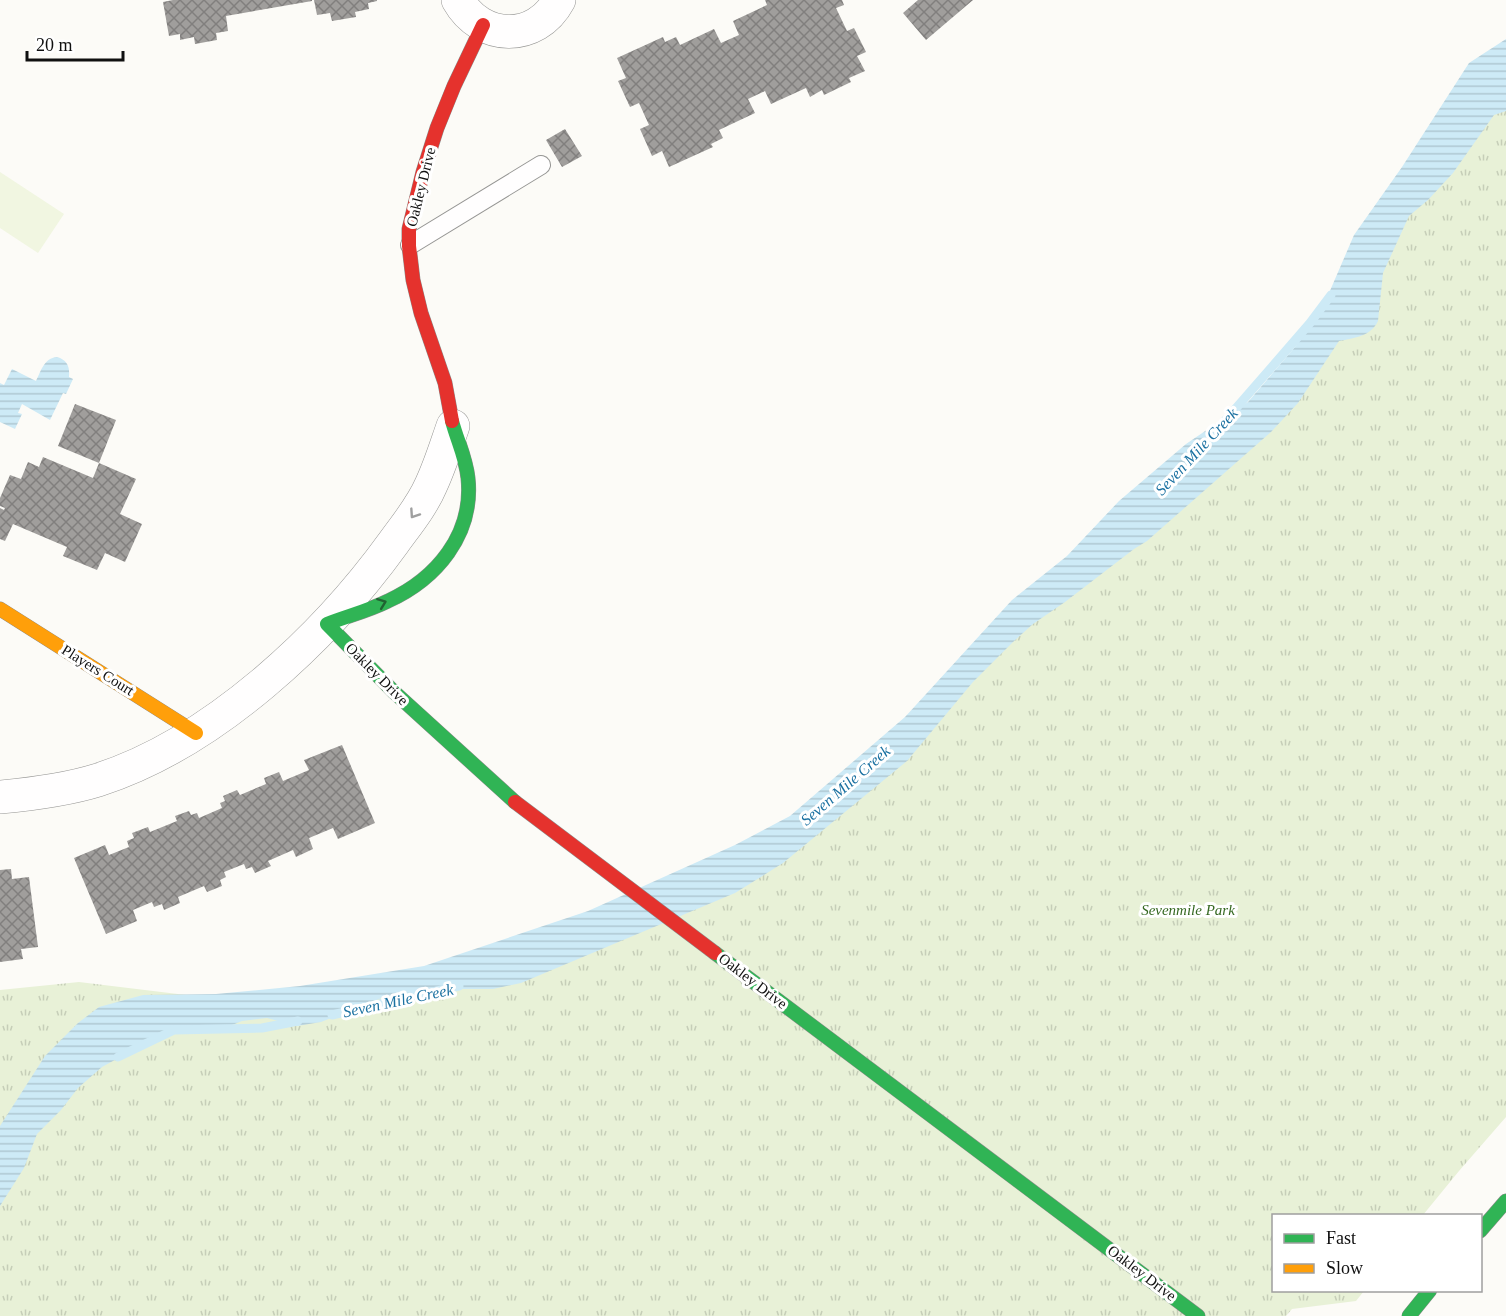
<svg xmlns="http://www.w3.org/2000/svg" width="1506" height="1316" viewBox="0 0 1506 1316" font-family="Georgia,serif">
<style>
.park{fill:url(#park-tufts)}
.pitch{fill:#f1f6e1}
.water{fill:url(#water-rules)}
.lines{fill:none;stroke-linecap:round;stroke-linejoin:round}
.stream{stroke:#cdeaf6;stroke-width:9}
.building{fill:url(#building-cross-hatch)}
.lane-casing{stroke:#969694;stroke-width:20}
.street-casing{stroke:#969694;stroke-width:34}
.fast-casing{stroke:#8d8c8b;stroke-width:15}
.slow-casing{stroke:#8d8c8b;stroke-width:15}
.jam-casing{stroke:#8d8c8b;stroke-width:15}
.lane{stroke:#fffefe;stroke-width:18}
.street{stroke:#fffefe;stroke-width:33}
.fast{stroke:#30b455;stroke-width:14}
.slow{stroke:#ff9f0a;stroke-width:14}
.jam{stroke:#e5322d;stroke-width:14}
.oneway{stroke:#9f9f9f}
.oneway2{stroke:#206232}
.labels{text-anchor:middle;stroke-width:6;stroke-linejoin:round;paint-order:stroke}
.street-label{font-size:15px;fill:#101010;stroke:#fff}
.park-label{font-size:15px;font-style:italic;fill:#356821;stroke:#fff}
.water-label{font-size:16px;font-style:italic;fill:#1b71a1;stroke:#fff}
</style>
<defs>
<pattern id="park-tufts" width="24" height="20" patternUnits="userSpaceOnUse" patternTransform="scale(1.5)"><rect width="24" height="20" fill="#e8f1d7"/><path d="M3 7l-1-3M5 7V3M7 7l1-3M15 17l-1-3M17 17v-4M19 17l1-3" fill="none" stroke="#c6ceb8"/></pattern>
<pattern id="water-rules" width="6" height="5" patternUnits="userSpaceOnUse" patternTransform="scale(1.5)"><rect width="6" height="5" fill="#cdeaf6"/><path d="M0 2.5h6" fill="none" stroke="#afc8d2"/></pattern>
<pattern id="building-cross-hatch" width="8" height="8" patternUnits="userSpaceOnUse" patternTransform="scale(1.5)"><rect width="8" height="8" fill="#a09e9c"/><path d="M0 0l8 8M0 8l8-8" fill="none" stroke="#817f7e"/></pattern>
</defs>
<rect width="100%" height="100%" fill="#fcfbf7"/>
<!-- park -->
<path class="park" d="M1506,90V1117L1459,1171L1423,1215L1274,1216V1290L1364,1291L1356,1301L1292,1309L1286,1316H0V990L79,982L268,1005L535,956L794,843L1056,580L1240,435L1340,299Z"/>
<!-- pitch -->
<path class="pitch" d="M0,172L64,214L38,253L0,228Z"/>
<!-- water -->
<path class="water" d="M1506,39V111L1494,115L1453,173L1428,200L1409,216L1383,273L1378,321C1371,336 1355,338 1339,341L1298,403L1271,432L1147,541L1134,549L1065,602L1033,624L1013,642L973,682L907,761L783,863L735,893L521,983L493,989H440L384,997L321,1022L297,1026L267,1018L242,1021L217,1031L192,1027L166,1032L102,1067L78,1088L61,1110L37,1134L24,1168L0,1206V1126L45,1056L78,1023L99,1007L143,995L216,994L300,986L424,966L588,911L735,845L790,816L905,717L1012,600L1067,556L1119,501L1186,444L1248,402L1295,347L1323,307L1354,235L1402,167L1469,63Z
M57,357C67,360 70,366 69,377L73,379L66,394L63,393L50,420L22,404L18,413L22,414L15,429L0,422V383L4,385L12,369L36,381C41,371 44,358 57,357Z"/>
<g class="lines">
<!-- stream -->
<path class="stream" d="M1224,422L1310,323L1331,295
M332,1015L459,986
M118,1057L174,1030L262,1028L298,1021"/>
</g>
<!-- building -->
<path class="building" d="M173,0H312V1L226,16L228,31L216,33L217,40L195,44L194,37L180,40V34L169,36L163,2Z
M314,0H377V1L368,3L369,9L355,12L356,17L332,21L330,13L317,15Z
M765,0H842L844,5L836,8L847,31L854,28L866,52L857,56L865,71L849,78L851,82L824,95L822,90L810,97L806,88L771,104L765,91L748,99L755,113L719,130L723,138L711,144L713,147L669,167L662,151L652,156L640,129L649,125L639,103L630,107L618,81L626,78L617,58L663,37L665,42L676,37L680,45L714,29L721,43L739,35L733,21L767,5Z
M918,0H973L926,40L903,13Z
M565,129L582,156L562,167L546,140Z
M75,404L116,420L99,463L58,446Z
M43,457L93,478L99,463L136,479L120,514L142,524L125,562L105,553L97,570L63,556L67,547L13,524L5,541L0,539V508L4,510L5,508L0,506V498L10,475L21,479L28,462L39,467Z
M342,745L375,823L338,839L333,828L309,838L313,849L296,857L293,850L268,861L271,866L255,873L252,867L246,869L244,864L224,872L226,877L220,880L222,886L207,892L204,886L178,897L180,903L164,910L162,904L154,907L152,902L133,910L137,921L106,934L74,858L105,845L109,855L129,847L127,841L134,838L132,833L148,827L150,832L177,821L175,816L189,811L191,815L197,813L199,818L222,808L220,803L225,801L223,796L237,790L240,795L266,784L264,778L279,772L283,781L309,770L304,760Z
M11,869L12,879L29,877L38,947L21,949L23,959L0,962V870Z"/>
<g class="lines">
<defs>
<path id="lane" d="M410,245L541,165"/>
<path id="street" d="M458,0C481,41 536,43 559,0
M0,797C33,794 66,790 98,780C213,743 324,639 394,542C407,524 422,506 431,485C440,466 446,446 453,426"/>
<path id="fast" d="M452,421C457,440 466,458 468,478C474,535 436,579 388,601C368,611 347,616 327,624L394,692L515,802
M715,953L1198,1316
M1480,1231L1506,1201
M1409,1316L1430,1290"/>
<path id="slow" d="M0,609L196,733"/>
<path id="jam" d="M452,421L445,383L421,313L413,280L409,246V229L423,172L437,128L454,86L483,25
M515,802L715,953"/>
</defs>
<!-- lane casing -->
<use href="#lane" class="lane-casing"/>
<!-- street casing -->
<use href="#street" class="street-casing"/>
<!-- fast casing -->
<use href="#fast" class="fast-casing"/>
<!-- slow casing -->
<use href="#slow" class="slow-casing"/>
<!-- jam casing -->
<use href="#jam" class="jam-casing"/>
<!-- lane -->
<use href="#lane" class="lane"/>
<!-- street -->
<use href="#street" class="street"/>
<!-- fast -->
<use href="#fast" class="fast"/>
<!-- slow -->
<use href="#slow" class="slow"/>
<!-- jam -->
<use href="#jam" class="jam"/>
</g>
<!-- one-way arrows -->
<defs><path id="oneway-chevron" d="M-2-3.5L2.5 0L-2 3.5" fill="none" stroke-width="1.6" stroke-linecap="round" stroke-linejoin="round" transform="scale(1.5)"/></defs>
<use class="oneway" href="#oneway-chevron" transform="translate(414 514) rotate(124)"/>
<use class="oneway2" href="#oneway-chevron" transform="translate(382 603) rotate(-21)"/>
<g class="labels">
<!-- street labels -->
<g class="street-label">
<text transform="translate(421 187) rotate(-76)" y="5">Oakley Drive</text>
<text transform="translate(98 670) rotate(32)" y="5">Players Court</text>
<text transform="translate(377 674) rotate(45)" y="5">Oakley Drive</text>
<text transform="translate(753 981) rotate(37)" y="5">Oakley Drive</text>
<text transform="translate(1142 1273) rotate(37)" y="5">Oakley Drive</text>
</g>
<!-- park labels -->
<g class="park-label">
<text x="1188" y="915">Sevenmile Park</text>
</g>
<!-- water labels -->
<g class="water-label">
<text transform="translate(1196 451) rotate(-47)" y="6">Seven Mile Creek</text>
<text transform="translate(845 785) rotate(-41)" y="6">Seven Mile Creek</text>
<text transform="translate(398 1000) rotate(-12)" y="6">Seven Mile Creek</text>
</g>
</g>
<!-- legend -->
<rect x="1272" y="1214" width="210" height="78" fill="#ffffff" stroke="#9f9f9f" stroke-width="1.5"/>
<rect x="1284" y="1234" width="30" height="9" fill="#30b455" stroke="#9f9f9f" stroke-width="1.5"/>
<text x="1326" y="1244" font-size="18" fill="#101010">Fast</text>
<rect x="1284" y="1264" width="30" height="9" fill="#ff9f0a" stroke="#9f9f9f" stroke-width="1.5"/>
<text x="1326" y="1274" font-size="18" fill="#101010">Slow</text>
<!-- scale -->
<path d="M27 51v9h96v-9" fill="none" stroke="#101010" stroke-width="3"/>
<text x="36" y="51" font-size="18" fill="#101010" stroke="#ffffff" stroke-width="4.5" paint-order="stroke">20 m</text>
</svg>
